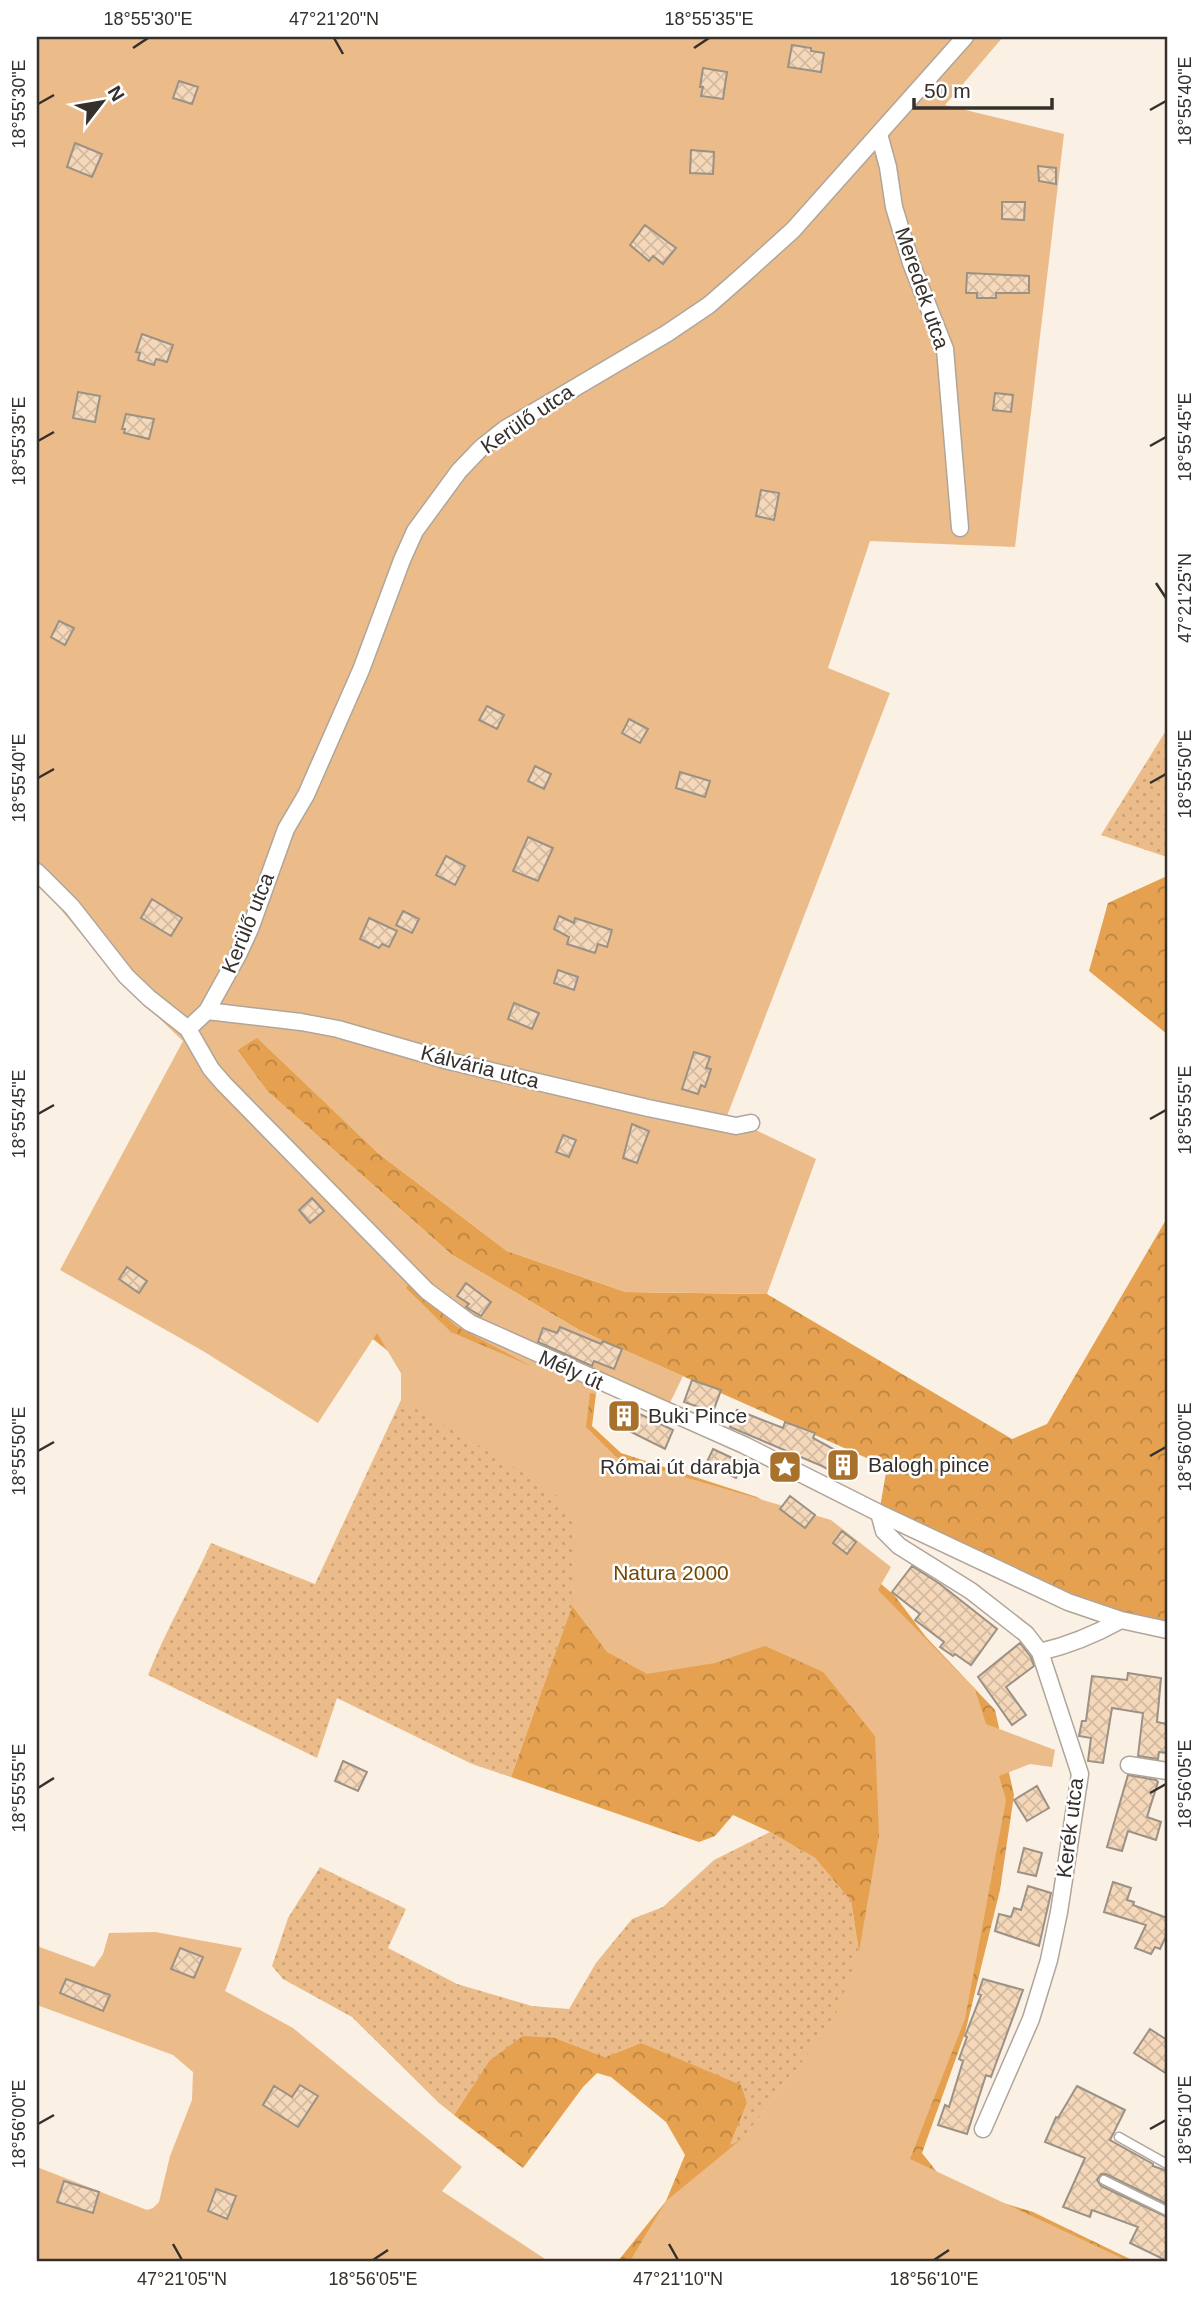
<svg xmlns="http://www.w3.org/2000/svg" width="1204" height="2298" viewBox="0 0 1204 2298" font-family="Helvetica,sans-serif">
<style>
.grass{fill:url(#grass-dots)}
.forest{fill:url(#forest-crowns)}
.green{fill:#ebbc89;fill-rule:evenodd}
.building{fill:url(#building-cross-hatch);stroke:#9b9185;stroke-width:2}
.lines{fill:none;stroke-linecap:round;stroke-linejoin:round}
.service-casing{stroke:#b0a599;stroke-width:11}
.minor-casing{stroke:#b0a599;stroke-width:19}
.service{stroke:#fff;stroke-width:8}
.minor{stroke:#fff;stroke-width:16}
.ticks{fill:none;stroke:#35302c;stroke-width:2.5}
.labels{text-anchor:middle;stroke-width:5;stroke-linejoin:round;paint-order:stroke}
.street-label{font-size:21px;fill:#35302c;stroke:#fff}
.poi-label{font-size:21px;fill:#35302c;stroke:#fff;text-anchor:start}
.park-label{font-size:21px;fill:#734703;stroke:#fff}
.neatline{fill:none;stroke:#35302c;stroke-width:2.5}
.ticks-label{font-size:18px;text-anchor:middle;fill:#35302c}
</style>
<defs>
<pattern id="grass-dots" width="8" height="8" patternUnits="userSpaceOnUse" patternTransform="scale(1.75)"><rect width="8" height="8" fill="#ebbc89"/><path d="M2 2h.1M6 6h.1" fill="none" stroke="#caa276" stroke-width="1.8" stroke-linecap="round"/></pattern>
<pattern id="forest-crowns" width="20" height="18" patternUnits="userSpaceOnUse" patternTransform="scale(1.75)"><rect width="20" height="18" fill="#e5a14f"/><path d="M2 6a3 3 0 1 1 6 0M12 15a3 3 0 1 1 6 0" fill="none" stroke="#ba8442"/></pattern>
<pattern id="building-cross-hatch" width="8" height="8" patternUnits="userSpaceOnUse" patternTransform="scale(1.75)"><rect width="8" height="8" fill="#f5d8ba"/><path d="M0 0l8 8M0 8l8-8" fill="none" stroke="#d3baa0"/></pattern>
</defs>
<rect width="100%" height="100%" fill="#fbf0e4"/>
<!-- grass -->
<path class="grass" d="M1167,729V857L1101,835Z
M401,1400L504,1460L561,1498L575,1529L572,1606L511,1777L472,1764L337,1698L317,1758L148,1675C166,1630 191,1587 211,1543L315,1584Z
M770,1832L815,1858L851,1901L859,1952L833,2022L744,2137L728,2148L747,2103L641,2043L605,2057L555,2038L489,2061L454,2115L439,2103L352,2017L283,1979L272,1966L288,1918L320,1867L406,1909L388,1948L457,1984L532,2006L569,2009L596,1963L632,1919L663,1907L714,1860Z"/>
<!-- forest -->
<path class="forest" d="M1167,876V1034L1089,971L1108,903Z
M257,1037L378,1153L507,1251L626,1292L767,1294L1012,1439L1047,1424L1167,1218V1630L1121,1620L879,1513L887,1467L579,1330L452,1255L267,1091L237,1050Z
M191,1100L542,1371L596,1394L592,1426L621,1453L757,1497L849,1556L895,1596L926,1637L995,1710L1014,1795L1000,1890L965,2033L922,2153L948,2186L1033,2212L1134,2261H618L666,2201L685,2155L666,2122L611,2077L597,2073L583,2087L523,2168L454,2115L489,2061L523,2036L555,2038L605,2057L641,2043L741,2085L747,2103L729,2147L745,2136L833,2022L859,1952L851,1901L815,1858L770,1832L733,1815L715,1836L699,1842L511,1777L572,1606L575,1529L561,1498L504,1460L401,1400V1373L388,1351L373,1339L332,1256Z"/>
<!-- green -->
<path class="green" d="M37,37H1003L945,105L1064,134L1015,547L870,541L828,668L890,693L727,1116L816,1159L767,1294L626,1292L507,1251L378,1153L257,1038L237,1050L267,1091L452,1255L579,1330L683,1376L666,1411L600,1384L596,1394L590,1393L586,1427L616,1457L831,1520L891,1567L878,1590L975,1689L986,1724L1055,1750L1052,1767L1030,1764L999,1776L1006,1800L965,2019L910,2159L1128,2261H630L666,2201L744,2137L833,2022L859,1952L879,1835L875,1736L823,1672L765,1646L715,1663L647,1674L607,1652L572,1606L575,1529L561,1498L504,1460L401,1400V1373L377,1333L318,1423L203,1351L60,1270L183,1041L122,983L52,899L37,886ZM409,1284L456,1326L531,1366L451,1332L406,1288Z
M155,1932L242,1948L225,1991L293,2028L462,2167L442,2191L548,2261H37V2167L147,2210L153,2208L159,2202L170,2156L192,2100L193,2072L173,2055L37,2005V1946L94,1967L103,1954L109,1933Z"/>
<!-- building -->
<path class="building" d="M792,45L811,48V51L824,53L821,72L788,67Z
M703,68L727,72L723,99L701,96L703,87H700Z
M179,81L198,87L192,104L173,98Z
M75,143L102,154L92,177L67,167Z
M691,150L714,152L713,174L690,173Z
M1038,166L1056,168V184L1039,181Z
M1002,202H1025L1024,220L1002,219Z
M645,225L676,248L663,264L653,256L649,261L630,245Z
M967,273L1029,276V293H996V298H977V293H966Z
M142,334L173,345L167,362L156,359L154,365L138,360L140,353L136,352Z
M78,392L100,396L95,422L73,418Z
M995,393L1013,395L1011,412L993,410Z
M126,414L154,419L149,439L124,433L125,429H122Z
M761,490L779,493L774,520L756,516Z
M59,621L74,628L65,645L51,637Z
M487,706L504,715L497,729L479,720Z
M629,719L648,729L640,743L622,733Z
M535,766L551,774L544,789L528,781Z
M680,772L710,781L705,797L676,788Z
M528,837L553,848L538,881L513,871Z
M446,856L465,866L455,885L436,875Z
M152,899L182,918L171,936L141,918Z
M403,911L419,919L412,933L396,925Z
M559,916L574,923L575,918L612,930L607,947L598,944L595,953L567,944L569,937L554,929Z
M369,918L397,931L389,947L382,944L379,948L360,939Z
M558,970L578,977L574,990L554,983Z
M514,1003L539,1013L532,1029L508,1019Z
M694,1052L710,1057L706,1068L711,1069L705,1087L701,1085L698,1094L682,1089Z
M632,1124L649,1131L637,1163L623,1158Z
M563,1135L576,1140L569,1157L556,1152Z
M312,1198L324,1211L310,1223L299,1210Z
M127,1267L147,1281L139,1293L119,1279Z
M466,1283L491,1302L481,1316L466,1307L469,1304L457,1296Z
M560,1327L601,1344L603,1341L622,1349L614,1369L594,1361L592,1366L538,1342L543,1328L557,1333Z
M692,1380L721,1390L713,1412L684,1402Z
M617,1403L673,1430L665,1449L609,1421Z
M737,1410L783,1428L785,1422L815,1433L813,1438L857,1462L848,1480L822,1466L730,1427Z
M713,1449L743,1463L736,1478L706,1464Z
M790,1496L815,1515L805,1528L780,1509Z
M842,1531L856,1542L847,1554L833,1543Z
M912,1566L940,1584L997,1629L971,1665L955,1654L953,1656L940,1647L944,1642L915,1620L920,1614L892,1592Z
M1020,1643L1031,1657L1034,1666L1006,1687L1026,1715L1012,1725L978,1677Z
M1128,1673L1161,1678L1157,1722L1167,1724V1753L1159,1752L1158,1759L1138,1756L1143,1713L1112,1708L1103,1763L1088,1761L1091,1738L1079,1736L1082,1721H1086L1092,1676L1127,1680Z
M343,1761L367,1772L358,1791L335,1781Z
M1128,1775L1156,1780L1158,1782L1147,1817L1161,1822L1156,1840L1128,1831L1122,1851L1107,1847Z
M1037,1786L1049,1808L1027,1821L1014,1800Z
M1024,1848L1042,1853L1036,1876L1018,1872Z
M1113,1882L1131,1888L1127,1900L1134,1902L1133,1905L1167,1918V1934L1160,1949L1155,1947L1151,1954L1135,1948L1146,1925L1104,1912Z
M1028,1886L1051,1893L1039,1946L995,1931L999,1914L1011,1917L1014,1908L1021,1910Z
M180,1948L203,1957L194,1978L171,1969Z
M66,1979L110,1995L103,2011L60,1993Z
M983,1979L1023,1990L991,2077L986,2075L967,2134L938,2125L945,2105L949,2107L963,2061L959,2059L967,2037L965,2036L981,1995L978,1994Z
M1150,2029L1167,2040V2074L1134,2053Z
M300,2085L318,2096L298,2127L263,2105L274,2086L292,2097Z
M1077,2086L1125,2110L1110,2140L1153,2164V2166L1167,2171V2204L1106,2174H1101L1097,2180L1101,2186L1167,2217V2261L1130,2243L1138,2227L1092,2210L1090,2217L1063,2207L1085,2158L1045,2142L1056,2117L1058,2118Z
M64,2181L99,2192L93,2213L57,2202Z
M216,2189L236,2196L227,2219L208,2211Z"/>
<g class="lines">
<defs>
<path id="service" d="M1119,2137L1167,2164
M1104,2180L1167,2211"/>
<path id="minor" d="M879,134L888,167L894,207L911,263L945,349L960,528
M37,872L72,907L126,976L149,998L188,1029L211,1069L224,1084L427,1291L470,1323L744,1445L879,1513L1068,1602L1121,1620L1167,1630
M207,1011L301,1022L338,1029L449,1061L648,1108L736,1126L751,1123
M188,1029L207,1011L238,955L250,929L286,829L306,795L361,670L402,560L415,531L459,471L481,448L505,429L666,334L709,305L741,277L793,230L965,37
M879,1513L884,1531L899,1546L971,1591L1026,1634L1040,1652L1080,1774L1059,1912L1049,1960L1031,2019L983,2129
M1040,1652C1070,1645 1094,1635 1121,1620
M1129,1765L1167,1771"/>
</defs>
<!-- service casing -->
<use href="#service" class="service-casing"/>
<!-- minor casing -->
<use href="#minor" class="minor-casing"/>
<!-- service -->
<use href="#service" class="service"/>
<!-- minor -->
<use href="#minor" class="minor"/>
</g>
<!-- ticks -->
<path class="ticks" d="M334,38L343,54M133,48L148,38M694,48L709,38M38,104L54,95M1150,110L1166,101M38,441L54,432M1150,446L1166,437M1156,583L1166,598M38,778L54,769M1150,783L1166,774M38,1114L54,1105M1150,1119L1166,1110M38,1451L54,1442M1150,1456L1166,1447M38,1788L54,1778M1150,1793L1166,1784M38,2124L54,2115M1150,2129L1166,2120M173,2244L182,2260M669,2244L678,2260M373,2260L388,2250M934,2260L949,2250"/>
<!-- icons -->
<defs>
<symbol id="building-square" viewBox="-11 -11 22 22"><rect x="-9" y="-9" width="18" height="18" rx="4" fill="#a8722d" stroke="#fff"/><path d="M-4-6H4V6H1V3H-1V6H-4ZM-2.5-4.3h1.7v1.8h-1.7ZM.8-4.3h1.7v1.8H.8ZM-2.5-1h1.7V.8h-1.7ZM.8-1h1.7V.8H.8Z" fill="#fff"/></symbol>
<symbol id="sight-square" viewBox="-11 -11 22 22"><rect x="-9" y="-9" width="18" height="18" rx="4" fill="#a8722d" stroke="#fff"/><path d="M0-6L1.8-2.2L6-1.7L2.9 1.2L3.7 5.4L0 3.3L-3.7 5.4L-2.9 1.2L-6-1.7L-1.8-2.2Z" fill="#fff"/></symbol>
</defs>
<g fill-rule="evenodd">
<use href="#building-square" x="605" y="1397" width="38" height="38"/>
<use href="#building-square" x="824" y="1446" width="38" height="38"/>
<use href="#sight-square" x="766" y="1448" width="38" height="38"/>
</g>
<g class="labels">
<!-- street labels -->
<g class="street-label">
<text transform="translate(922 288) rotate(71)" y="7">Meredek utca</text>
<text transform="translate(527 419) rotate(-34)" y="7">Kerülő utca</text>
<text transform="translate(248 923) rotate(-68)" y="7">Kerülő utca</text>
<text transform="translate(480 1067) rotate(14)" y="7">Kálvária utca</text>
<text transform="translate(571 1370) rotate(24)" y="7">Mély út</text>
<text transform="translate(1070 1828) rotate(-83)" y="7">Kerék utca</text>
</g>
<!-- poi labels -->
<g class="poi-label">
<text x="648" y="1423">Buki Pince</text>
<text x="868" y="1472">Balogh pince</text>
<text x="760" y="1474" text-anchor="end">Római út darabja</text>
</g>
<!-- park labels -->
<g class="park-label">
<text x="671" y="1580">Natura 2000</text>
</g>
</g>
<!-- border -->
<rect width="1204" height="2298" fill="none" stroke="#ffffff" stroke-width="77"/>
<!-- north arrow -->
<g transform="translate(102 102) rotate(59)" stroke="#ffffff" stroke-width="5" paint-order="stroke">
<path d="M0-5L12 26L0 18L-12 26Z" fill="#35302c"/>
<text y="-10" font-size="19" font-weight="bold" text-anchor="middle" fill="#35302c">N</text>
</g>
<!-- scale -->
<path d="M914 98v10h138v-10" fill="none" stroke="#35302c" stroke-width="3.5"/>
<text x="924" y="98" font-size="21" fill="#35302c" stroke="#ffffff" stroke-width="5" paint-order="stroke">50 m</text>
<rect x="38" y="38" width="1128" height="2222" class="neatline"/>
<g class="ticks-label">
<text x="148" y="25">18°55'30"E</text>
<text x="334" y="25">47°21'20"N</text>
<text x="709" y="25">18°55'35"E</text>
<text transform="translate(1185 101) rotate(-90)" y="6">18°55'40"E</text>
<text transform="translate(19 104) rotate(-90)" y="6">18°55'30"E</text>
<text transform="translate(1185 437) rotate(-90)" y="6">18°55'45"E</text>
<text transform="translate(19 441) rotate(-90)" y="6">18°55'35"E</text>
<text transform="translate(1185 598) rotate(-90)" y="6">47°21'25"N</text>
<text transform="translate(1185 774) rotate(-90)" y="6">18°55'50"E</text>
<text transform="translate(19 778) rotate(-90)" y="6">18°55'40"E</text>
<text transform="translate(1185 1110) rotate(-90)" y="6">18°55'55"E</text>
<text transform="translate(19 1114) rotate(-90)" y="6">18°55'45"E</text>
<text transform="translate(1185 1447) rotate(-90)" y="6">18°56'00"E</text>
<text transform="translate(19 1451) rotate(-90)" y="6">18°55'50"E</text>
<text transform="translate(1185 1784) rotate(-90)" y="6">18°56'05"E</text>
<text transform="translate(19 1788) rotate(-90)" y="6">18°55'55"E</text>
<text transform="translate(1185 2120) rotate(-90)" y="6">18°56'10"E</text>
<text transform="translate(19 2124) rotate(-90)" y="6">18°56'00"E</text>
<text x="182" y="2285">47°21'05"N</text>
<text x="373" y="2285">18°56'05"E</text>
<text x="678" y="2285">47°21'10"N</text>
<text x="934" y="2285">18°56'10"E</text>
</g>
</svg>
